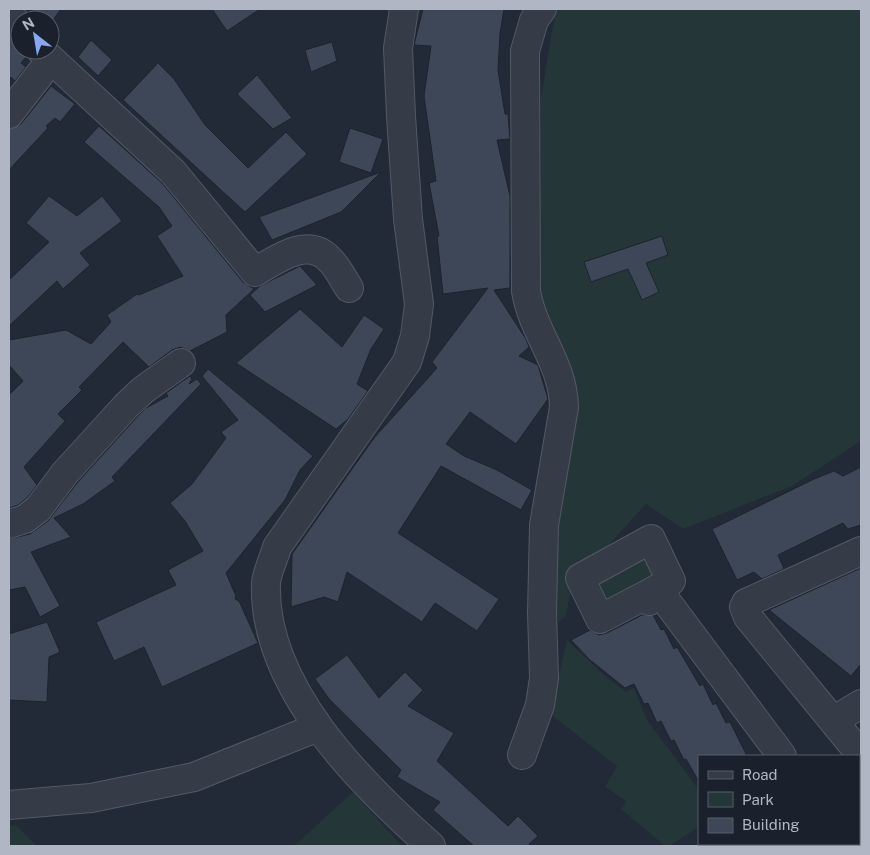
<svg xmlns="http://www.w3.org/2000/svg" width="870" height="855" viewBox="0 0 870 855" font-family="'Public Sans',sans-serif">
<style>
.green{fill:#253639}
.building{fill:#3e4757;stroke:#1d232e}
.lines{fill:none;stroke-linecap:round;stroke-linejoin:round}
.minor-casing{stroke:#535965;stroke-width:30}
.minor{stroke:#363b48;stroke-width:28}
</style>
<rect width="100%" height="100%" fill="#222937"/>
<!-- green -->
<path class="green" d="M557,9H861V441L792,486L683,529L646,504L572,585L566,615L558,623L551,539L573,380L552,323L531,280L541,189V99L552,30Z
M649,542L669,581L602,616L582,578Z
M567,640L604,675L626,692L634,688L647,720L699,790V827L669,846H665L621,809L626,801L605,787L617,766L550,714Z
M353,792L402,846H294Z
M16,825L37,846H9V826Z"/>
<!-- building -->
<path class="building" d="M34,9H61L50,24V20H33L29,13Z
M212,9H260L227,31Z
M423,9H504L500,34L498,70L505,114H508L510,139L497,140L510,196V288L494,290L526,339L529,347L519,356L538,365L548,399L516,444L470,412L446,444L464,456L497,470L532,490L521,510L441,466L398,533L499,599L477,631L435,603L422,622L347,572L338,602L324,597L291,607L292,554L374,438L437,368L432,362L488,288L443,294L437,236H439L429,183L436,181L424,96L431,46L414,45Z
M9,38L20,42V50H26L27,56L21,63L26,67L15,81L11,77L9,80Z
M91,40L112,60L98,76L78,57Z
M332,42L337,61L311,72L305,50Z
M158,63L174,79L205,125L248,168L286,132L307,154L245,212L123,100Z
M257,75L292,118L273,129L237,94Z
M51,86L75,104L60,122L55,118L46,126L48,128L9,170V129L21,124Z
M99,126L162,183L243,282L254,289L226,315L227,332L190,351L180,347L172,350L149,367L123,342L79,387L82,390L58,414L65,421L24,467L37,485L27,498L18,505L9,508V395L23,381L9,365V340L66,330L91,344L111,322L107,315L137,294L139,295L183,276L157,236L172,226L159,207L84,142Z
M350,128L383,139L371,173L339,162Z
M381,172L341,212L272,240L259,217Z
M49,196L77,216L102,196L122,221L80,253L90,265L63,289L57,281L9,326V280L49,242L26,223Z
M662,236L668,255L646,263L659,292L642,300L628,269L591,282L584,262Z
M300,266L317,285L265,312L250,295L260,286Z
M300,309L342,347L364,315L384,329L371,349L357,384L368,391L348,419L336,429L236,363Z
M208,369L313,456L300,470L285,500L226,573L236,596L235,599L239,601L258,643L162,687L144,647L114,661L96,622L176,585L168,570L203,551L185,521L170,503L192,484L226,438L221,432L238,420L202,376Z
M190,376L192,379L189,384L197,379L201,384L112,477L115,481L83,504L54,518L71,537L31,552L60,606L40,617L25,587L9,590V539L30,534L48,521L77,483L137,417L146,408L168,396L166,393Z
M861,467V525L848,529L843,523L778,555L784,569L762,579L754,572L737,580L712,529L814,479L834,471L843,476Z
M861,568V664L851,676L769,610Z
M642,615H653L661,630L664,629L674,649L677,647L700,686L703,684L713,705L716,703L726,723L730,722L747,756H699V782L686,759L684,760L674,740L671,741L661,721L657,723L648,703L644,704L634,684L625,688L590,660L571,640L590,630L599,635L607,633Z
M47,622L60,652L49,657L47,702L9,700V634Z
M347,655L379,698L405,672L423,690L408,706L454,733L437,761L508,826L518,816L538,836L529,844L531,846H474L433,810L440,802L397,777L401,770L329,699L315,679Z"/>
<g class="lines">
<defs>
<path id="minor" d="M404,9L398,48L401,116L408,219L419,304L415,336L407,362L277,547C274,558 267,572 266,583C262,686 360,783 431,846
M9,14L20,27
M41,50L173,172L255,272C276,260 307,236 329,259C337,266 343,279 349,288
M9,114L50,61
M9,524L25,519L38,509L65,473L126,406L143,390L181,363
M861,551L746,603L744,607L748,617L861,755
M661,594L782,756
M646,595L671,581L651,539L580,578L600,619L646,595L649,601L665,591
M833,721L861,704
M522,755L540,705L544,678L542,612L544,525L564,407C563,362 533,334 526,291L525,51L534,20L542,9
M9,805L91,798L194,777L318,727
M847,844L849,846"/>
</defs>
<!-- minor casing -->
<use href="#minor" class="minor-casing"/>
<!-- minor -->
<use href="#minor" class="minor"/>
</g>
<!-- border -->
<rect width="870" height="855" fill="none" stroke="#b0b6c4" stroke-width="20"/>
<!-- legend -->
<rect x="698" y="755" width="162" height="90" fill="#1b212c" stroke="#575d69"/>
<rect x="708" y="771" width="25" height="8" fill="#363b48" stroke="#575d69"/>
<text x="742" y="780" font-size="15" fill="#b0b6c4">Road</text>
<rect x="708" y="792" width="25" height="15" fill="#253639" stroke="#575d69"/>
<text x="742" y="805" font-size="15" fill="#b0b6c4">Park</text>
<rect x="708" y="818" width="25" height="15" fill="#3e4757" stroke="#575d69"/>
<text x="742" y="830" font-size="15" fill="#b0b6c4">Building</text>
<!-- north arrow -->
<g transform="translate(35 35) rotate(329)"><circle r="24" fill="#1b212c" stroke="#575d69"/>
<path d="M0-4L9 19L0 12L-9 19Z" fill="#89a7f0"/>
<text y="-8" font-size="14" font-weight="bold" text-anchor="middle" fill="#b0b6c4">N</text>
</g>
</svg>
